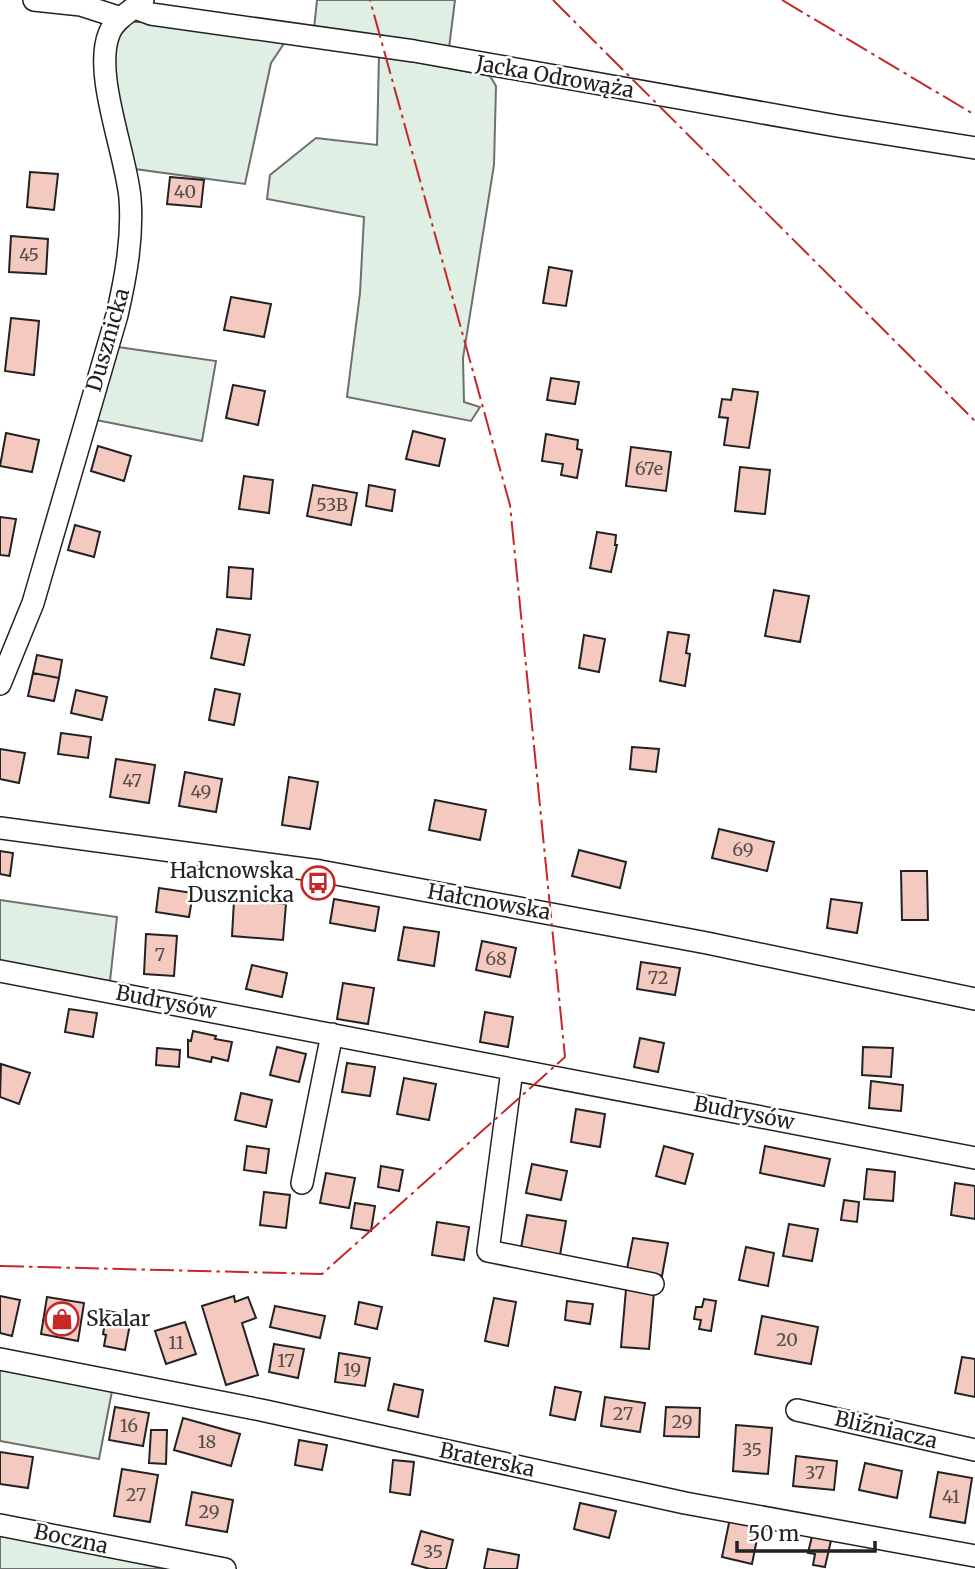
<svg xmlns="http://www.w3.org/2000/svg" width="975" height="1569" viewBox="0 0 975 1569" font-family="Merriweather,serif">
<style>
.green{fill:#e0efe3;stroke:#6f6f6f;stroke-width:2}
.building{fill:#f3c9c0;stroke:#222;stroke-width:2}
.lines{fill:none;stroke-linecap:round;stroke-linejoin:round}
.minor-casing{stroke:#222;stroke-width:24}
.minor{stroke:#fff;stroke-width:21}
.power{stroke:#c62828;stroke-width:2;stroke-dasharray:24 5 3.5 5;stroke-linecap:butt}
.labels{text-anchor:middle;stroke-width:5;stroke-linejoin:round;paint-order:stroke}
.number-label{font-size:18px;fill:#564c4a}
.street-label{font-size:21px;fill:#222;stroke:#fff}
.poi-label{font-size:21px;fill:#222;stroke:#fff;text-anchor:end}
</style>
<rect width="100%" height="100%" fill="#fff"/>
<!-- green -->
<path class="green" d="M317,0H455L449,48L314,29Z
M132,22H147L285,42L271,63L245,184L135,169C128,135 107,71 118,39C120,32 127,27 132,22Z
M379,55L490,76L496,86L494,165L463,358L464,402L480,407L471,421L347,397L360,293L364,217L267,199L270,175L316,138L377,145Z
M118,347L216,361L202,441L96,420Z
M0,900L117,917L110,981L0,963Z
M0,1370L112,1391L99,1459L0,1441Z
M0,1534L168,1569H0Z"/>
<!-- building -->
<path class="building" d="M30,172L58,174L54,210L27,207Z
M170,177L204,180L201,207L167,204Z
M11,236L48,239L46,274L9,272Z
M549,267L572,271L566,306L543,303Z
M231,297L271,304L264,337L224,330Z
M11,318L39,321L34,375L5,371Z
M551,378L579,382L575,404L547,400Z
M233,385L265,391L258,425L226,418Z
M733,389L758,392L749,448L724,445L728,418L719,417L722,399L731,400Z
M413,431L445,439L439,466L406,459Z
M6,433L39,440L32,472L0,466Z
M546,434L578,440L577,449L582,450L577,478L561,475L563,464L542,461Z
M98,446L131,456L124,481L91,471Z
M631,447L671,452L666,491L626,486Z
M740,467L770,470L765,514L735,511Z
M244,476L273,480L269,513L239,509Z
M313,485L357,493L351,525L307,516Z
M369,485L395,490L392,511L366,506Z
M0,517L16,519L9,556L0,555Z
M75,525L100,532L94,557L68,550Z
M597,532L616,535L615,545H617L611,572L590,568Z
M229,567L253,569L251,599L227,597Z
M774,590L809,596L800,642L765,636Z
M217,629L250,635L244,665L211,658Z
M668,632L689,635L686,653L690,654L685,686L660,681Z
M584,635L605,639L599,672L579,668Z
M37,655L62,660L59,678L33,673Z
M33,673L59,678L54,701L28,696Z
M215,689L240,694L234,725L209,720Z
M76,690L107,697L102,720L71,713Z
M61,733L91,737L88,758L58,754Z
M632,747L659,749L656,772L630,769Z
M0,749L25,753L19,783L0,779Z
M116,759L155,765L149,803L110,797Z
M185,772L222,779L216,812L179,806Z
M289,777L318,782L310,829L282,825Z
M435,800L486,810L480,840L429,830Z
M719,829L774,842L767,871L712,858Z
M579,850L626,862L620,888L572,876Z
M0,851L13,853L10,876L0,874Z
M901,871H927L928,920H902Z
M159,888L193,893L189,917L156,912Z
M334,899L379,907L375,931L330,923Z
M831,899L862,903L857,933L827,928Z
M234,900L286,904L283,940L232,936Z
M404,927L439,932L434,966L398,960Z
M146,934L177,936L174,976L144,974Z
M482,941L516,948L510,977L476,970Z
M641,962L680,968L675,995L637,989Z
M252,965L287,973L282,997L246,989Z
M343,983L374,988L368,1024L337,1019Z
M69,1009L97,1013L93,1037L65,1032Z
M485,1012L513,1017L508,1047L480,1042Z
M193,1031L216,1036L215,1039L232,1042L228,1061L212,1057L211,1062L188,1057V1040L191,1041Z
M640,1038L664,1043L658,1072L634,1067Z
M277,1047L306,1054L299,1082L270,1075Z
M863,1047L893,1048L891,1077L862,1075Z
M157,1048L180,1050L179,1067L156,1065Z
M347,1063L375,1067L370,1096L342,1092Z
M1,1064L30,1073L19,1104L0,1097Z
M404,1078L436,1084L429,1120L397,1114Z
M871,1081L903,1085L901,1111L869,1108Z
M241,1093L272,1100L266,1127L235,1120Z
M576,1109L605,1114L600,1147L571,1142Z
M247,1146L269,1149L266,1173L244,1170Z
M664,1146L693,1154L685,1184L656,1176Z
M765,1146L830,1159L824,1186L760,1173Z
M532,1164L567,1171L561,1200L526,1193Z
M381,1166L403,1170L399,1191L378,1187Z
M867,1169L895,1172L893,1201L864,1199Z
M326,1173L355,1178L349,1208L320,1203Z
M955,1183L975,1186V1219L951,1215Z
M264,1192L290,1195L286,1228L260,1225Z
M844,1200L859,1202L857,1222L841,1220Z
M355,1203L375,1206L371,1231L351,1228Z
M527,1215L566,1221L560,1255L521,1248Z
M437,1222L469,1227L464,1260L432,1255Z
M789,1224L818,1229L812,1261L783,1256Z
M633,1238L668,1243L662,1276L627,1269Z
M746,1247L774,1253L768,1286L739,1280Z
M626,1289L654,1292L649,1349L621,1347Z
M0,1296L20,1300L12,1336L0,1333Z
M234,1296L235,1302L248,1297L256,1318L242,1323L258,1375L226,1385L202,1306Z
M47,1297L84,1303L78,1341L41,1334Z
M494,1298L516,1302L508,1346L485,1341Z
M704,1299L716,1301L711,1331L699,1329L701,1320L694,1319L696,1307H702Z
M567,1301L593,1304L590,1324L565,1320Z
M359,1302L382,1307L377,1329L355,1324Z
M275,1306L325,1316L320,1338L270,1327Z
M107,1311L124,1314L123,1318L131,1319L125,1350L104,1346L106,1335L103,1334Z
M762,1316L818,1327L811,1364L755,1354Z
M185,1322L196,1354L166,1364L155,1331Z
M274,1344L304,1349L298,1378L269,1372Z
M339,1353L370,1358L365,1386L335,1382Z
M962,1357L975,1359V1397L955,1393Z
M394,1384L423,1390L418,1417L388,1410Z
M555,1387L581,1392L575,1420L550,1415Z
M605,1397L645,1403L640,1432L601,1426Z
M115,1407L149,1413L143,1446L109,1440Z
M666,1407L700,1408L699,1437L664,1436Z
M183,1418L240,1434L231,1466L174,1450Z
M736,1425L772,1428L768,1474L733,1471Z
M151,1430H167L166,1464L149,1463Z
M299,1440L327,1445L322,1470L295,1465Z
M0,1452L33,1457L28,1488L0,1484Z
M796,1456L837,1461L834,1490L793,1486Z
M393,1460L414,1462L410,1495L390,1492Z
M865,1463L902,1471L897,1498L859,1490Z
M122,1469L158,1475L150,1522L114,1516Z
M938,1472L972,1478L965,1523L930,1517Z
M192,1492L233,1500L227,1532L186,1525Z
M580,1503L616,1511L609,1538L574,1529Z
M730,1518L760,1524L752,1564L722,1557Z
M421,1531L453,1540L446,1569H430L412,1564Z
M813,1532L832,1536L825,1567L813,1565L815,1554L808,1553Z
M488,1549L519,1555L517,1569H484Z"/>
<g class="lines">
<defs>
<path id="minor" d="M34,0L81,5L121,18
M135,8L151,14L414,51L837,126L975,148
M0,684L33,603L117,315C126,276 133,237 130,198C126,153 93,74 109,34C114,19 132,11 143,0
M0,828L320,871L707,943L975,999
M0,971L975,1158
M512,1070L488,1251L653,1284
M302,1183L332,1034
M0,1359L261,1410L685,1503L975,1556
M797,1410L975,1450
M0,1525L225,1569"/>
</defs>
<!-- minor casing -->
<use href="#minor" class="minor-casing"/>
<!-- minor -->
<use href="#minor" class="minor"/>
<!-- power -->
<path class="power" d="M553,0L975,421
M782,0L975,115
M0,1266L322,1274L565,1057L510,505L370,0"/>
</g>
<!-- icons -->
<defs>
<symbol id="bus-ring" viewBox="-11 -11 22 22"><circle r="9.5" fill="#fff" stroke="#c62828" stroke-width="1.5"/><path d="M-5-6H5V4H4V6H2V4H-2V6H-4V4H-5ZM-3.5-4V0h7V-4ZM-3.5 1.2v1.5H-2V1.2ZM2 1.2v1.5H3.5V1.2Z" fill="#c62828"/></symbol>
<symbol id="shop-ring" viewBox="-11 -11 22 22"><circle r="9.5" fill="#fff" stroke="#c62828" stroke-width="1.5"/><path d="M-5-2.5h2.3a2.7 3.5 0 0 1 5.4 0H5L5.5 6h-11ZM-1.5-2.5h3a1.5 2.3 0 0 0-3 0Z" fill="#c62828"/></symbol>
</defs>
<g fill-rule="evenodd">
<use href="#bus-ring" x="299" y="864" width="38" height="38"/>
<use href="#shop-ring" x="43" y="1300" width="38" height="38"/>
</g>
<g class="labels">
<!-- number labels -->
<g class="number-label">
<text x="185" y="198">40</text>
<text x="29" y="261">45</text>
<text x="649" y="475">67e</text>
<text x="332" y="511">53B</text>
<text x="132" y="787">47</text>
<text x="201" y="798">49</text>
<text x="743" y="856">69</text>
<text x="160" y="961">7</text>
<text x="496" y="965">68</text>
<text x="658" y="984">72</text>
<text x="787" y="1346">20</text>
<text x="176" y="1349">11</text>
<text x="286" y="1367">17</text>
<text x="352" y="1376">19</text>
<text x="623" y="1420">27</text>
<text x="682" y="1428">29</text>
<text x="129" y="1432">16</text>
<text x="207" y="1448">18</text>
<text x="752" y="1456">35</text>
<text x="815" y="1479">37</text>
<text x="136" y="1501">27</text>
<text x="951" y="1503">41</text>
<text x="209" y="1518">29</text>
<text x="433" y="1558">35</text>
</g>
<!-- street labels -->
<g class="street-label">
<text transform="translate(555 77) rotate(10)" y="7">Jacka Odrowąża</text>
<text transform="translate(108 340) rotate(-74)" y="7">Dusznicka</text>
<text transform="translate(489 902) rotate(10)" y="7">Hałcnowska</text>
<text transform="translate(166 1002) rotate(11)" y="7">Budrysów</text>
<text transform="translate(744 1113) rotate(11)" y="7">Budrysów</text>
<text transform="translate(886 1430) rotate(13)" y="7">Bliźniacza</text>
<text transform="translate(487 1460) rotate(12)" y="7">Braterska</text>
<text transform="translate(71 1539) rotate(12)" y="7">Boczna</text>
</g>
<!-- poi labels -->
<g class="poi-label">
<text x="294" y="878">Hałcnowska<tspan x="294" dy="24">Dusznicka</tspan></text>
<text x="86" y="1326" text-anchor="start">Skalar</text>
</g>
</g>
<!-- scale -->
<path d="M737 1541v10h138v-10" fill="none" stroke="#222222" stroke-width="3.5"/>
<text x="748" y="1541" font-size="21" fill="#222222" stroke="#ffffff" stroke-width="5" paint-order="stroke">50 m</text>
</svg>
